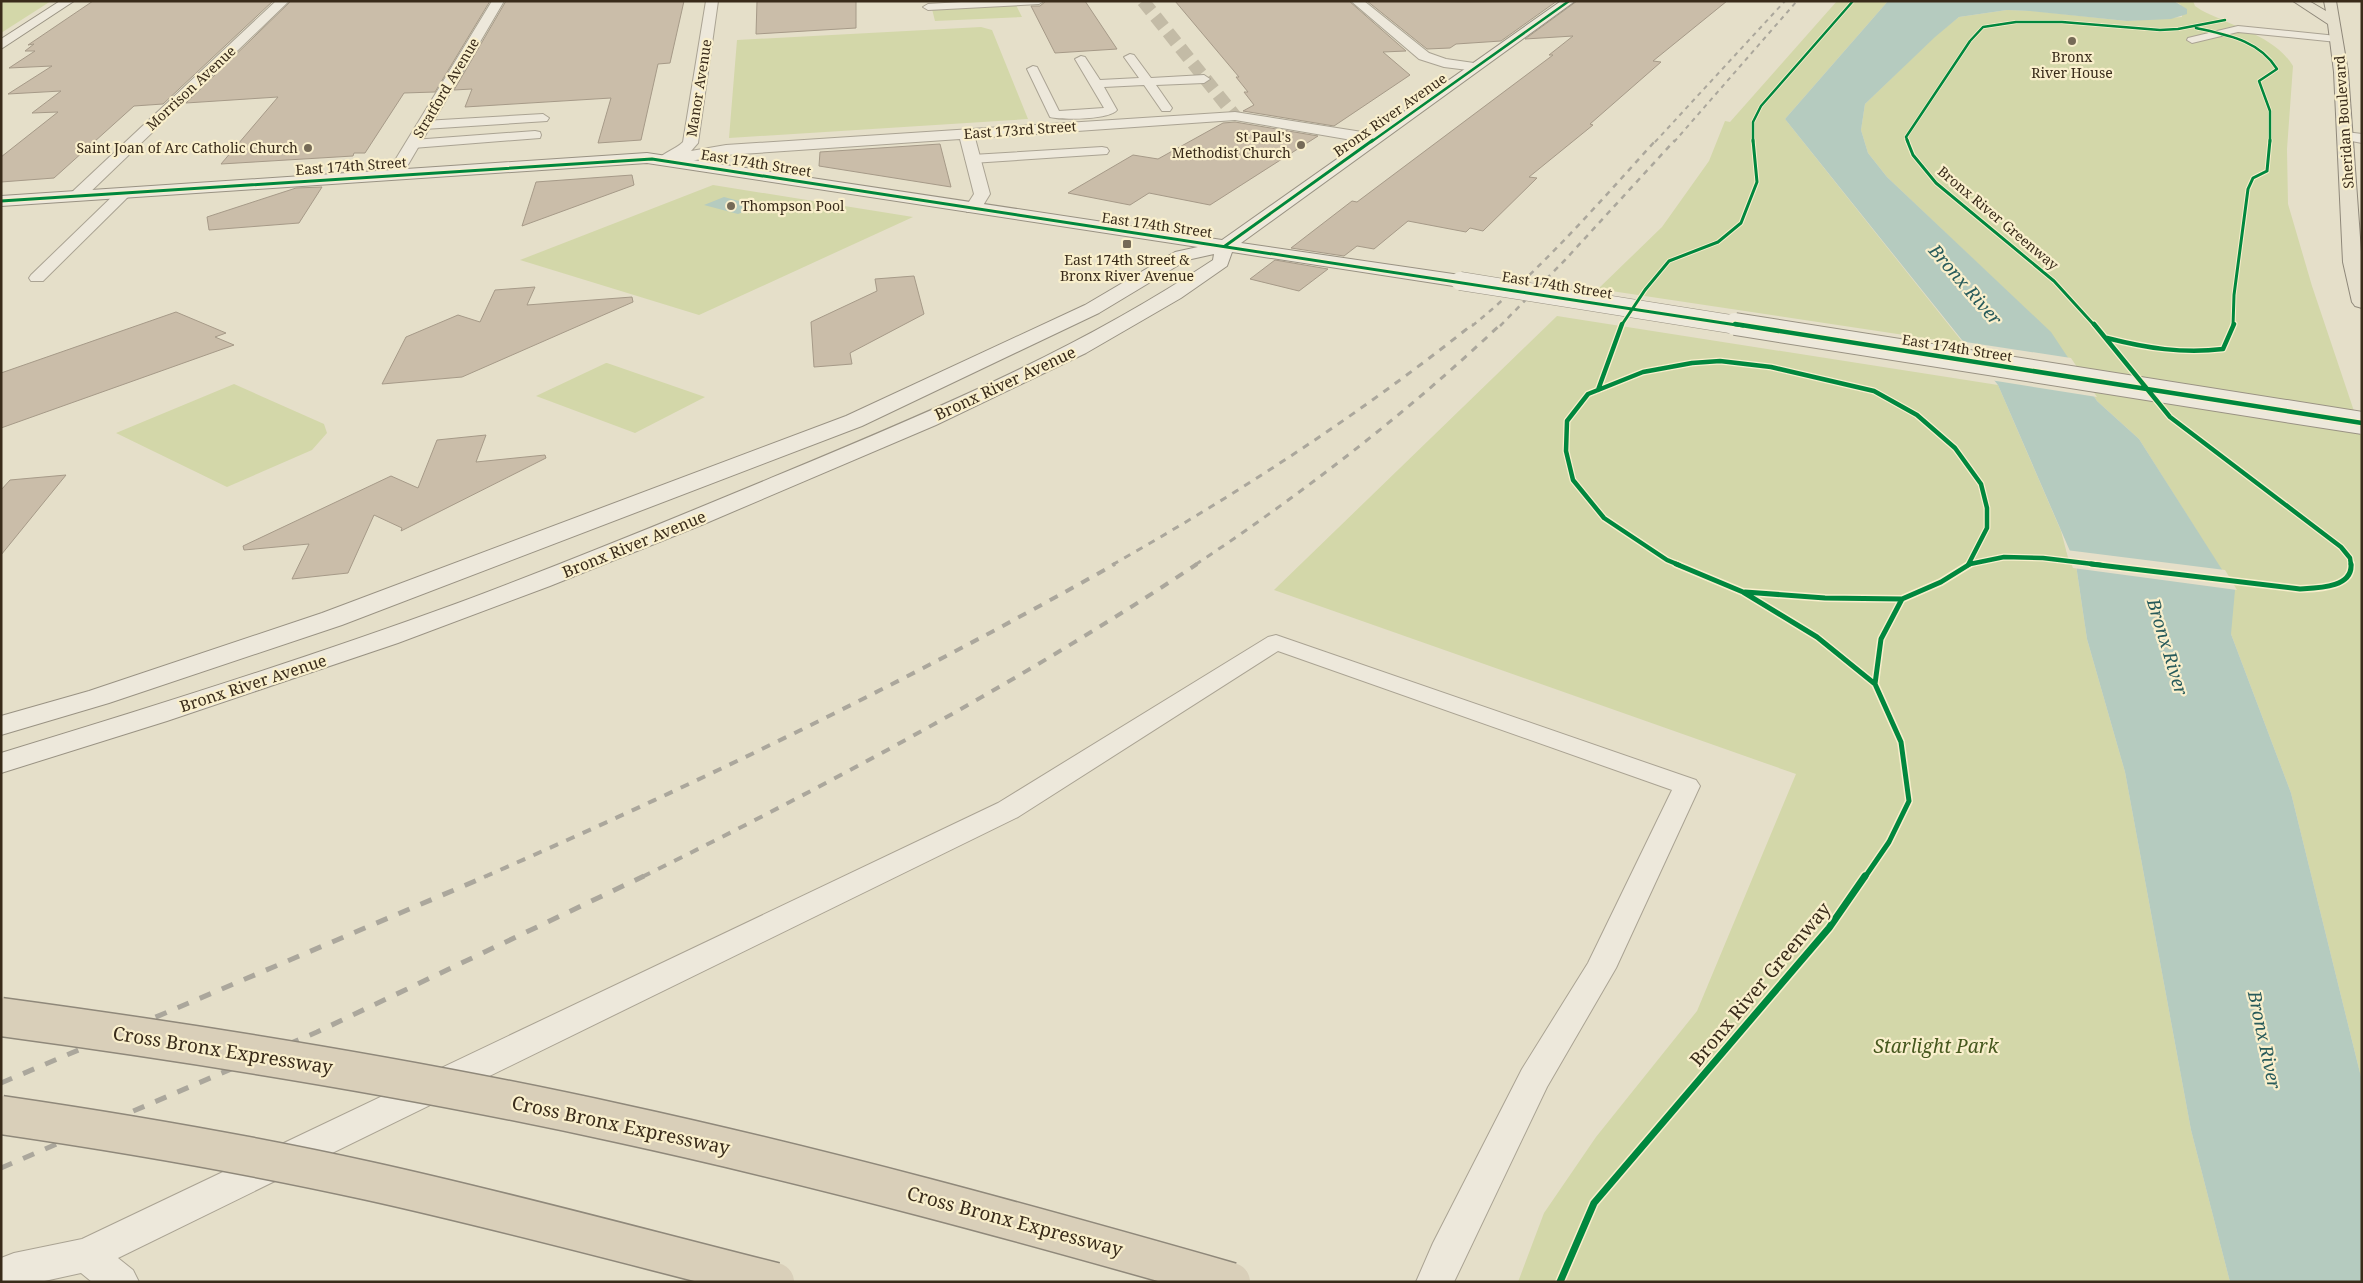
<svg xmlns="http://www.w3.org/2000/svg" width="2363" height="1283" viewBox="0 0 2363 1283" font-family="'Noto Serif',serif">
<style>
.green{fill:#d3d7a9}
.water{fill:#b5cbbf}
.pier{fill:#e5dfc9}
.building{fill:#cabda9;stroke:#a69a88}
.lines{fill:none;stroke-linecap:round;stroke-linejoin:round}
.minor-tunnel{stroke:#c3bba6;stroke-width:13;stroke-dasharray:13 7;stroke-linecap:butt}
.service-casing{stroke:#aaa393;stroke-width:2}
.minor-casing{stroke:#aaa393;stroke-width:2}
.secondary-casing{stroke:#999283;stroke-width:2}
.primary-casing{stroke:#8f887a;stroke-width:2}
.service{fill:#ede8db;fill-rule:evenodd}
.minor{fill:#ede8db;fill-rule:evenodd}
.secondary{fill:#ede8db;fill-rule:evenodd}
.primary{fill:#e5dfcc;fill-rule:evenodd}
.rail-far4{stroke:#aba79c;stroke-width:2;stroke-dasharray:4.5 4.5;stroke-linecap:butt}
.rail-far3{stroke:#aba79c;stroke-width:2.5;stroke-dasharray:5.5 5.5;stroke-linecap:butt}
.rail-far2{stroke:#aba79c;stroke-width:3;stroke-dasharray:7 7;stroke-linecap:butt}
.rail-far1{stroke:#aba79c;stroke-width:4;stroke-dasharray:9 9;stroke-linecap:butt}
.rail{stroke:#aba79c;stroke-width:5;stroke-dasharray:12 12;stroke-linecap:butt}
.secondary-bridge-far1-casing{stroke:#999283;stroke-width:19;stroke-linecap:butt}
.secondary-bridge-casing{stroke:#999283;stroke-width:24;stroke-linecap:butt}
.motorway-bridge-casing{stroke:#8f887a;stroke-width:41;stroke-linecap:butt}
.secondary-bridge-far1{stroke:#ede8db;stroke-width:18}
.secondary-bridge{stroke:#ede8db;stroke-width:22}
.motorway-bridge{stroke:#d9cfb9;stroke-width:38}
.cycleway-far4-casing{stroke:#f9efcc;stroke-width:4}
.cycleway-far3-casing{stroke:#f9efcc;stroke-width:5}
.cycleway-far2-casing{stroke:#f9efcc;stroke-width:7}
.cycleway-far1-casing{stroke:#f9efcc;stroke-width:8}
.cycleway-casing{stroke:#f9efcc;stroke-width:10}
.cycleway-far4{stroke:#00873e;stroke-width:2.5}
.cycleway-far3{stroke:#00873e;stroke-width:3}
.cycleway-far2{stroke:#00873e;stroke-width:4.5}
.cycleway-far1{stroke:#00873e;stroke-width:5}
.cycleway{stroke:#00873e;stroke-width:7}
.poi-dot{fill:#756a57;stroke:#f9efcc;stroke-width:2}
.labels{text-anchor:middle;stroke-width:4.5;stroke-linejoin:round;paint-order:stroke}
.far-poi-label{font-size:14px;fill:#392b1a;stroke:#f9efcc}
.far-street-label{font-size:14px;fill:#392b1a;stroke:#f9efcc}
.street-label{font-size:16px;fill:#392b1a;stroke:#f9efcc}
.water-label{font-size:18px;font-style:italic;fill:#285b5b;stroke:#f9efcc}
.near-street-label{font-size:19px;fill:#392b1a;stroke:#f9efcc}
.near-park-label{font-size:19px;font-style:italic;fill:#46581e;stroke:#f9efcc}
</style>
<rect width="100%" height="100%" fill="#e5dfc9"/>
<!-- green -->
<path class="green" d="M1,1H51L1,33Z
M1837,1H1888L1785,119L1964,344L1598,289L1662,227L1709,161L1725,121L1730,122Z
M2175,1H2193L2195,6L2201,10C2231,26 2275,36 2293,66L2287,149L2288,204L2312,286L2362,435V1081L2291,793L2231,634L2221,569L2139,439L2097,401L2050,332L1887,177L1868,153L1861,130L1865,104L1935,36L1959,17L2007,10L2034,11L2127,21L2182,17L2181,5Z
M1016,5L1022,17L935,21L932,9Z
M981,27L992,30L1028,119L729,138L737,40Z
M713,185L913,217L699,315L520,260Z
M1557,316L1998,385L2061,531L2070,565H2076L2087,639L2125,772L2191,1130L2230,1282H1518L1544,1213L1596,1137L1697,1011L1796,774L1274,590Z
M606,363H607L705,397L635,433L536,396Z
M234,384L324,424L327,433L312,450L227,487L116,433Z"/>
<!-- water -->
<path class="water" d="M1888,1H2174L2187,9V14L2171,19L2127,21L2030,11L2007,10L1959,17L1935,37L1865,104L1861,130L1868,153L1887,177L2051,332L2097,401L2139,439L2235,590L2231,634L2291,793L2362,1081V1282H2230L2191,1130L2125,772L2087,639L2076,565L1998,385L1785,119Z
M724,197L758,206L738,214L704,205Z"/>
<!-- pier -->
<path class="pier" d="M1959,341L2071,358L2097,397L1990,380Z
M2066,550L2225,570L2237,590L2073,568Z"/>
<!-- building -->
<path class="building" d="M93,1H273L163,104L134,106L54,178L1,182V157L58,112L32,113L61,91L8,94L52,66L9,68L35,51H25L34,44L28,45Z
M291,1H490L435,92L404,93L365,153H354L353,156L221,164L278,97L186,103Z
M506,1H684L670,63L658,64L641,140L598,143L611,98L465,107L472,89L454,90Z
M757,1H856V28L756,34Z
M1046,1H1085L1117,49L1055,53L1031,6H1040Z
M1175,1H1349L1406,51L1383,52L1410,75L1334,126L1243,111L1254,105L1244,92H1248L1236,77H1239Z
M1367,1L1467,2L1557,1L1501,41L1456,44L1450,48L1427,49Z
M1577,1H1727L1653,61L1661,62L1590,124L1593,125L1529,177L1537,178L1483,231L1470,228L1466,232L1408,221L1374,249L1357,246L1344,256L1291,248L1352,201L1357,202L1553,55H1549L1573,36L1525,39Z
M1235,122L1318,136L1210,205L1149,193L1130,205L1068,193L1133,155L1158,159L1223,123Z
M940,144L951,187L819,166L820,152Z
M632,175L634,185L522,226L536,182Z
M322,187L299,223L209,230L207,217L296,188Z
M1275,260L1328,269L1299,291L1250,279Z
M914,276L924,314L850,353L852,364L814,367L811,322L877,291L875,279Z
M535,287L527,305L632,297L633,302L462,377L382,384L406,337L458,315L480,322L495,290Z
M176,312L226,333L215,337L234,345L1,428V373Z
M486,435L476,462L545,455L546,458L401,531L402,528L374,515L348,573L292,579L309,544L244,550L243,546L391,476L418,488L437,440Z
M66,475L1,555V490L10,480Z"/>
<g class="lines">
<!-- minor-tunnel -->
<path class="minor-tunnel" d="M1143,1L1235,116"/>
<defs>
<path id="service" d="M978,1H1044L1039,4L928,10L923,7L928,4Z
M2238,26L2337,36L2342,39L2337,42L2238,32L2192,43L2187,40L2188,38Z
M1130,54L1134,55L1151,78L1204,75L1210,79L1204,83L1156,85L1172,108L1170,111H1162L1144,85L1104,87L1117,110C1109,120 1062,120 1050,117L1027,69L1033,66L1037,67L1059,111L1104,108L1075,59L1081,56L1085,57L1100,80L1139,78L1124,57Z
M543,114L549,118L547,121L424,129L418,125L424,121Z
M535,131L540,132L541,135L540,138L413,148L406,144L413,140Z
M1102,147L1107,148L1109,151L1107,154L972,163L965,159L972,155Z
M125,188L132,192L130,195L43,281H31L29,278L31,275L120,189Z
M1276,635L1696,780L1700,786L1616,968L1547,1087L1454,1282H1416L1433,1243L1522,1069L1588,963L1672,790L1278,651L1018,817L118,1258L133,1270L139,1282H92L81,1273L40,1282H1V1258L14,1253L82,1239L998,803L1268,637Z"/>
<path id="minor" d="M276,1H289L84,198H72L70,195L72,192Z
M492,1H504L402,175L400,178H388L386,175Z
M706,1H718L698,143L691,151L726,145L1235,112L1375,134L1383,139L1375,144L1235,120L975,138L990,194L979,212H967L965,208L974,194L960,139L726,155L666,165L660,163L657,160C664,152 675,150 683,142Z
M1351,1H1364L1429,53L1446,59L1481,64L1483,67L1476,71L1444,67L1419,59Z
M2346,132L2362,134V143L2341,139L2339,136L2341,133Z"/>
<path id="secondary" d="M60,1H74L1,49V39Z
M1561,1H1575L1241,243L1460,275L1467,277L1469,281L1467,285L1460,287L1232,252L1227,266L1181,298L1086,353L936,425L704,524L550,586L398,643L167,721L1,773V753C155,706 308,658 458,603C568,562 675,518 783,473C932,411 1078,350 1213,260L1214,254L1187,260L1099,313L862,426L342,625L109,703L1,735V716L89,691L322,613L846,416L1085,305L1175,252L1198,247L647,163L1,206V196L647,153L1222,240Z"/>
<path id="primary" d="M2293,1H2309L2326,11L2324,1H2336L2348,72L2362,265V308L2355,306L2352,302L2343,262L2334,72L2328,24Z"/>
</defs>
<!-- service casing -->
<use href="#service" class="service-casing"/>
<!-- minor casing -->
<use href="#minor" class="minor-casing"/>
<!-- secondary casing -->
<use href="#secondary" class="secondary-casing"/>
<!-- primary casing -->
<use href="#primary" class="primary-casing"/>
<!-- service -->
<use href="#service" class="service"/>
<!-- minor -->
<use href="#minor" class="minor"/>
<!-- secondary -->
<use href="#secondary" class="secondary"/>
<!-- primary -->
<use href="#primary" class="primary"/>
<!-- rail-far4 -->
<path class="rail-far4" d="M1655,142L1785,1
M1674,142L1797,1"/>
<!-- rail-far3 -->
<path class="rail-far3" d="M1472,326C1540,271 1598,204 1656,140
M1500,326L1565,260L1675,140"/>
<!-- rail-far2 -->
<path class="rail-far2" d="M1112,565C1239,493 1359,415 1473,324
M1195,565C1303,493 1406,414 1501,324"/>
<!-- rail-far1 -->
<path class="rail-far1" d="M484,877C699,783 910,680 1115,564
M642,877C830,784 1022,681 1197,564"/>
<!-- rail -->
<path class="rail" d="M1,1083L487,876
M1,1168L317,1032L644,876"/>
<defs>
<path id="secondary-bridge-far1" d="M1460,281L1743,326"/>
<path id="secondary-bridge" d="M1735,324L2362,423"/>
<path id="motorway-bridge" d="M1,1017C208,1045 414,1078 618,1123C825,1168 1028,1224 1231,1282
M1,1115C124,1133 247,1154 369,1181C505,1211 640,1248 775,1282"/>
</defs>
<!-- secondary-bridge-far1 casing -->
<use href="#secondary-bridge-far1" class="secondary-bridge-far1-casing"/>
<!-- secondary-bridge casing -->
<use href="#secondary-bridge" class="secondary-bridge-casing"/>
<!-- motorway-bridge casing -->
<use href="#motorway-bridge" class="motorway-bridge-casing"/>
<!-- secondary-bridge-far1 -->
<use href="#secondary-bridge-far1" class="secondary-bridge-far1"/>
<!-- secondary-bridge -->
<use href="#secondary-bridge" class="secondary-bridge"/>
<!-- motorway-bridge -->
<use href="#motorway-bridge" class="motorway-bridge"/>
<defs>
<path id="cycleway-far4" d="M2196,28C2227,35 2259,40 2277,69L2259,81L2270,111V142
M1371,142L1569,1
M1753,142V122L1761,106L1853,1
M1908,142L1906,137L1970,41L1983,27L2016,22H2062L2160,30L2178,29L2225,20"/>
<path id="cycleway-far3" d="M1907,140L1913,155L1936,183L2054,281L2095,326
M1,201L652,159L1743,326
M1225,246L1373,140
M1621,326L1645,290L1669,261L1718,242L1741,223L1757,182L1753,140
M2233,326L2234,295L2248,189L2253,178L2267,171L2270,140"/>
<path id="cycleway-far2" d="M1735,324L2362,423
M2094,324L2170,417L2341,547L2350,558L2351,565
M2107,338C2146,348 2183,354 2223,349L2234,324
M1598,390L1622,324
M1970,564L2004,557L2043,558L2101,565
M1679,565L1667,560L1604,518L1573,480L1566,451L1567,421L1588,394L1643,372L1692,363L1720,361L1771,367L1874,391L1917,415L1955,448L1981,484L1987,508V528L1968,565"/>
<path id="cycleway-far1" d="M1676,564L1743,592L1817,637L1875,684
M2091,564L2300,589C2317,588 2353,588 2351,564
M1745,592L1825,598L1902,599
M1875,684L1881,639L1902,599L1941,582L1970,564
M1865,877L1889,842L1909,801L1901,742L1875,684"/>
<path id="cycleway" d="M1560,1282L1594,1203L1829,928L1865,876"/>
</defs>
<!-- cycleway-far4 casing -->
<use href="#cycleway-far4" class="cycleway-far4-casing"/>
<!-- cycleway-far3 casing -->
<use href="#cycleway-far3" class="cycleway-far3-casing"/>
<!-- cycleway-far2 casing -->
<use href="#cycleway-far2" class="cycleway-far2-casing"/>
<!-- cycleway-far1 casing -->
<use href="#cycleway-far1" class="cycleway-far1-casing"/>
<!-- cycleway casing -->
<use href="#cycleway" class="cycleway-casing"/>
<!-- cycleway-far4 -->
<use href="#cycleway-far4" class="cycleway-far4"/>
<!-- cycleway-far3 -->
<use href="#cycleway-far3" class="cycleway-far3"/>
<!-- cycleway-far2 -->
<use href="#cycleway-far2" class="cycleway-far2"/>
<!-- cycleway-far1 -->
<use href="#cycleway-far1" class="cycleway-far1"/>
<!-- cycleway -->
<use href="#cycleway" class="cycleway"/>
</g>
<!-- markers -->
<g class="poi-dot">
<circle cx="2072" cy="41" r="5"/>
<circle cx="1301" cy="145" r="5"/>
<circle cx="308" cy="148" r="5"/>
<circle cx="731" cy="206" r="5"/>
<rect x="1122" y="239" width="10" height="10" rx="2.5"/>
</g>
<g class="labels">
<!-- far-poi labels -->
<g class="far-poi-label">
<text x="2072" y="62">Bronx<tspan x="2072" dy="16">River House</tspan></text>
<text x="1291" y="142" text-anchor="end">St Paul's<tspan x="1291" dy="16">Methodist Church</tspan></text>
<text x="298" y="153" text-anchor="end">Saint Joan of Arc Catholic Church</text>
<text x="741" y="211" text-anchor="start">Thompson Pool</text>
<text x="1127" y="265">East 174th Street &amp;<tspan x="1127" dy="16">Bronx River Avenue</tspan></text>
</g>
<!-- far-street labels -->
<g class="far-street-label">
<text transform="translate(191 88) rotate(-43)" y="5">Morrison Avenue</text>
<text transform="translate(446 88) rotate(-59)" y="5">Stratford Avenue</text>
<text transform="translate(699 88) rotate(-81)" y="5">Manor Avenue</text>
<text transform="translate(1390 115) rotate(-35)" y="5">Bronx River Avenue</text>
<text transform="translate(2344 122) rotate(-94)" y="5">Sheridan Boulevard</text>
<text transform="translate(1020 130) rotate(-4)" y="5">East 173rd Street</text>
<text transform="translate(756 163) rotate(9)" y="5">East 174th Street</text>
<text transform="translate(351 166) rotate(-4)" y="5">East 174th Street</text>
<text transform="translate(1998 218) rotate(40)" y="5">Bronx River Greenway</text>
<text transform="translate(1157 225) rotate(8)" y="5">East 174th Street</text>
<text transform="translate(1557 285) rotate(9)" y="5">East 174th Street</text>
<text transform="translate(1957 348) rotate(9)" y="5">East 174th Street</text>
</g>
<!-- street labels -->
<g class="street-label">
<text transform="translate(1005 383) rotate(-25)" y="6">Bronx River Avenue</text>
<text transform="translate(634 544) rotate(-22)" y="6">Bronx River Avenue</text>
<text transform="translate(253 683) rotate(-18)" y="6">Bronx River Avenue</text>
</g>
<!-- water labels -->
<g class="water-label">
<text transform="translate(1965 285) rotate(49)" y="6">Bronx River</text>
<text transform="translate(2167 647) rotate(73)" y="6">Bronx River</text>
<text transform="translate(2264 1040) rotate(78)" y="6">Bronx River</text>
</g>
<!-- near-street labels -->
<g class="near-street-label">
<text transform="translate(1760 984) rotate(-50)" y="7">Bronx River Greenway</text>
<text transform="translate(223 1050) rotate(9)" y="7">Cross Bronx Expressway</text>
<text transform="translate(621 1125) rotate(12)" y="7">Cross Bronx Expressway</text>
<text transform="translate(1015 1221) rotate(15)" y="7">Cross Bronx Expressway</text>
</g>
<!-- near-park labels -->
<g class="near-park-label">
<text x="1936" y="1053">Starlight Park</text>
</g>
</g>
<!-- border -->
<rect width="2363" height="1283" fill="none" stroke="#392b1a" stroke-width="5"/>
</svg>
